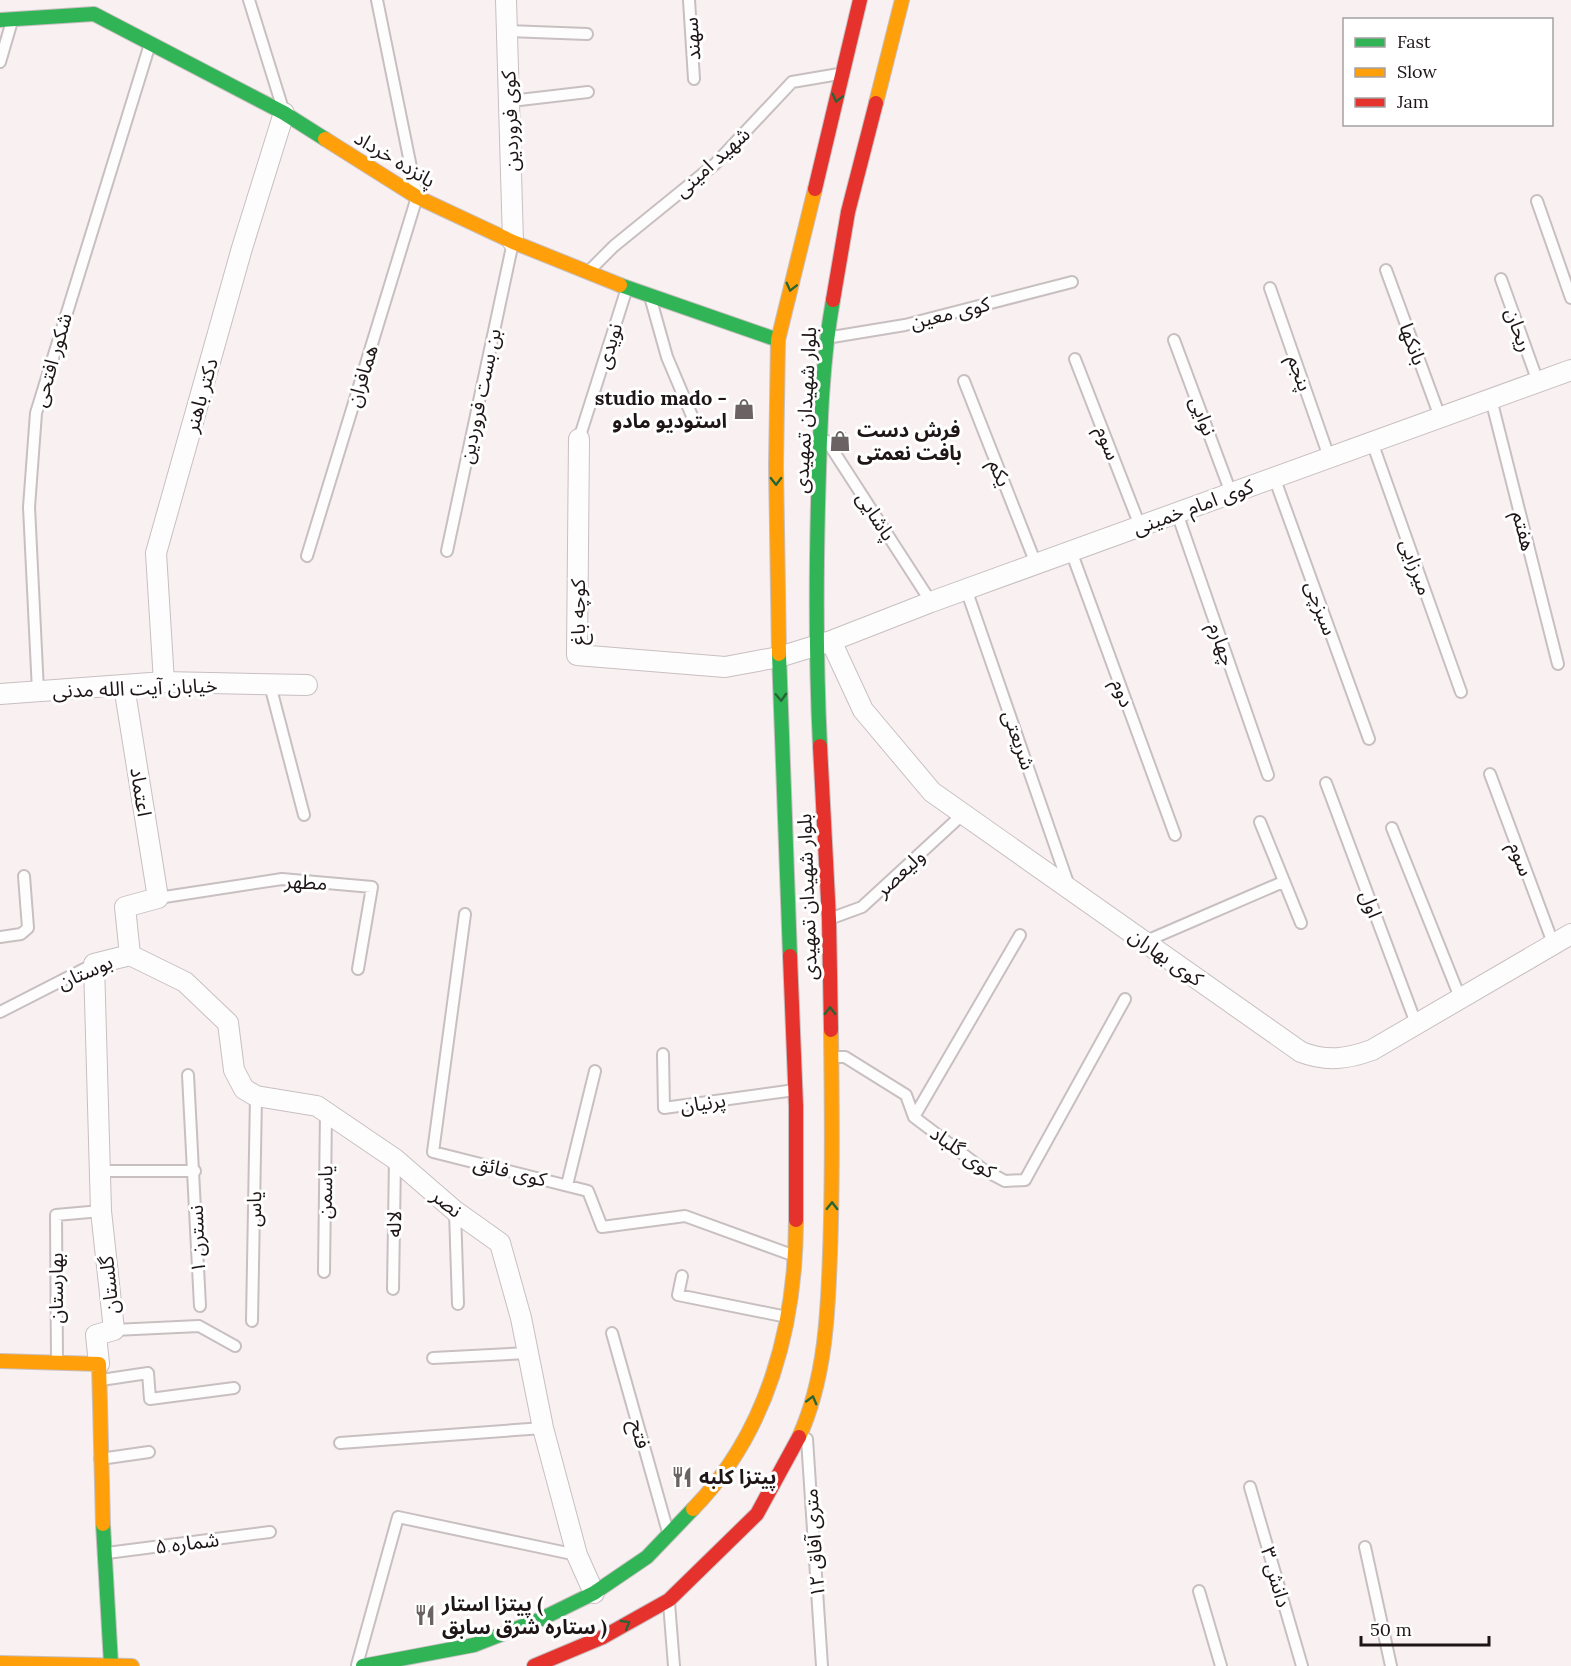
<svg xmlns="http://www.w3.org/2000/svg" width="1571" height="1666" viewBox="0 0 1571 1666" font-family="Lora,'Noto Sans Arabic',serif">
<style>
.building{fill:#a8a0a1}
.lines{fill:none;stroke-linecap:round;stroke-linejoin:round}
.lane-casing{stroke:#c8bfc1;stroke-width:14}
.street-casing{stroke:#c8bfc1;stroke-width:22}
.fast-casing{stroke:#c8bfc1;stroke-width:16}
.slow-casing{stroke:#c8bfc1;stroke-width:16}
.jam-casing{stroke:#c8bfc1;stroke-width:16}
.lane{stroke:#fefdfd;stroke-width:10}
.street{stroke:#fefdfd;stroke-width:20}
.fast{stroke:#30b455;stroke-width:14}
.slow{stroke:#ff9f0a;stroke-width:14}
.jam{stroke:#e5322d;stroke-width:14}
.oneway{stroke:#276436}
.labels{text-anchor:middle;stroke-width:6;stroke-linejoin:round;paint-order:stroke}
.street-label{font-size:20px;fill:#1e1517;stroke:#fff}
.poi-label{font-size:20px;font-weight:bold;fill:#1e1517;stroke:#fff;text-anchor:start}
</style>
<rect width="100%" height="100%" fill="#f8f0f1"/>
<!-- building -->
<path class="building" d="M846,432L845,449L835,450V433Z"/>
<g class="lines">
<defs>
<path id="lane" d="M249,0L282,106
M689,0L694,79
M507,31L587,34
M0,62L12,21
M511,101L588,92
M1537,201L1571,298
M1386,270L1440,417
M589,271L614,246L715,164L792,82L839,74
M1501,279L1538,382
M1270,288L1329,457
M651,300L667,357L692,416
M826,338L905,325L1072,282
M1174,340L1231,493
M1075,359L1140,526
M964,381L1036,564
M1491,399L1558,664
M579,439L627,288
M827,441L931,602
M1372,442L1461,692
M1274,477L1369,739
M1177,513L1268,775
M447,551L513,242
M1071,551L1175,835
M307,556L417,197L377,0
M966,589L1069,886
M270,685L304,815
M38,691L29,507L36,413L150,44
M1490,774L1553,943
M1326,783L1417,1026
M1260,822L1301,923
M1392,828L1461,1000
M158,898L282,879L372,887L358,969
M465,914L433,1152L588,1191L602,1227L685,1216L795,1256
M832,918L862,907L963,814
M0,937L21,934L28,928L24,876
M1144,942L1283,882
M0,1012L94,964
M663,1054L664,1108L795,1090
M832,1057H845L906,1095L914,1117L984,1170L1005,1181L1025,1180L1125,999
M188,1075L200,1306
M914,1117L1020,935
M100,1171H195
M567,1185L595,1071
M455,1211L458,1304
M324,1272L326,1112
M682,1276L678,1295L787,1317
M393,1289L395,1159
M252,1321L256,1096
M114,1330L199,1326L235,1346
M612,1333L668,1532
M433,1358L527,1353
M57,1362L56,1215L101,1211
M101,1380L148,1373L150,1399L234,1388
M807,1439L822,1666
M340,1443L543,1428
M100,1459L149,1452
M1250,1487L1302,1666
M1365,1547L1391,1666
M107,1553L270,1532
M1199,1591L1221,1666
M669,1603L674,1666
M357,1665L398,1517L577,1555"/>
<path id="street" d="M506,0L513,242
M579,439L577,655L725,667L779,657L831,641L931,602L1571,370
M831,641L863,710L932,792L1301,1052C1327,1062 1347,1059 1372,1050L1571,934
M164,682L156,553L242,248L284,113
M0,694L164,682L307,685
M130,955L185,982L228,1023L234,1070L244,1089L256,1096L317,1106L395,1159L455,1211L500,1243L521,1318L543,1428L577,1555L594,1593
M99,1364L96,1335L114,1330L101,1211L94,964L130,955L125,907L158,898L124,686"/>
<path id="fast" d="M0,20L94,14L284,113L325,139
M620,285L778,340
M779,654L790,956
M820,746C816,665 816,585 818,504C820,436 821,367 833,300
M103,1524L111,1664
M363,1666L474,1645L541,1619L594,1593L647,1557L693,1509"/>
<path id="slow" d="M876,103L902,0
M325,139L417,197L513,242L620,285
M779,654L776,466L778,340L815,189
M0,1361L99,1364L103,1524
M799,1437C825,1380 828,1315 830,1253C833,1179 832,1104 831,1030
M693,1509C768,1432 796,1326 796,1220
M0,1663L132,1666"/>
<path id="jam" d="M815,189L860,0
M833,300L848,212L876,103
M820,746L829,919L831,1030
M790,956L796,1106V1220
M534,1666L603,1637L669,1600L757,1514L799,1437"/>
</defs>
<!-- lane casing -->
<use href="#lane" class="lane-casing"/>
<!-- street casing -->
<use href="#street" class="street-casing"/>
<!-- fast casing -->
<use href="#fast" class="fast-casing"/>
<!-- slow casing -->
<use href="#slow" class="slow-casing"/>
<!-- jam casing -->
<use href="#jam" class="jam-casing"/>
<!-- lane -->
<use href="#lane" class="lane"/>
<!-- street -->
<use href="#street" class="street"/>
<!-- fast -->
<use href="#fast" class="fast"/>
<!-- slow -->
<use href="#slow" class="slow"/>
<!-- jam -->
<use href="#jam" class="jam"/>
</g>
<!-- one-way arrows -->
<defs><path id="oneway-chevron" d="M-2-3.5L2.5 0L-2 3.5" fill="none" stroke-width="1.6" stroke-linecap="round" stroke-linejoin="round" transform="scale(1.5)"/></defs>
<g class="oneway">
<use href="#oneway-chevron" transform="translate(837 98) rotate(104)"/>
<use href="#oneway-chevron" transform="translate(791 287) rotate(104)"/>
<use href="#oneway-chevron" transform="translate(776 481) rotate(89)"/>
<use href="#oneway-chevron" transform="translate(781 697) rotate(88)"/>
<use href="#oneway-chevron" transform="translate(830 1011) rotate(-91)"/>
<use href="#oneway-chevron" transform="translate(832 1206) rotate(-89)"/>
<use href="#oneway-chevron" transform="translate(812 1400) rotate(-75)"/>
<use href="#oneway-chevron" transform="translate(626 1624) rotate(-30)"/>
</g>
<!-- icons -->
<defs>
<symbol id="shop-bare" viewBox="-9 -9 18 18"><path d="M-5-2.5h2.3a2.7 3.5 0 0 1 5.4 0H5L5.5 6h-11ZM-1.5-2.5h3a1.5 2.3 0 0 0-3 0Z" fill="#6a6263" stroke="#fff" stroke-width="2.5" paint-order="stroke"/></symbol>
<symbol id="restaurant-bare" viewBox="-9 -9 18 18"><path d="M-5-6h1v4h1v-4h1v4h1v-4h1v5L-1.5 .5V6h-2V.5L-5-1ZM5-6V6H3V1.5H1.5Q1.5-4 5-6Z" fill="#6a6263" stroke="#fff" stroke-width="2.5" paint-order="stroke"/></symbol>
</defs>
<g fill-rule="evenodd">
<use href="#shop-bare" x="729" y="394" width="30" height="30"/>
<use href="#shop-bare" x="825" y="426" width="30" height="30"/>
<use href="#restaurant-bare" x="667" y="1462" width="30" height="30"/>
<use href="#restaurant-bare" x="410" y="1600" width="30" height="30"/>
</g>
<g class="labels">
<!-- street labels -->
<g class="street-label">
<text transform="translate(692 39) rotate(-94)" y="7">سهند</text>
<text transform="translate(510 121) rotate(-92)" y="7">کوی فروردین</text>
<text transform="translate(395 159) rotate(31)" y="7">پانزده خرداد</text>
<text transform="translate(712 162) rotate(-42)" y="7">شهید امینی</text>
<text transform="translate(950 313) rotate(-14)" y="7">کوی معین</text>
<text transform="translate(1519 330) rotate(71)" y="7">ریحان</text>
<text transform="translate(1413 344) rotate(70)" y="7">بانکها</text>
<text transform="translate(609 346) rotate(-73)" y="7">نویدی</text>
<text transform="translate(52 360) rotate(-74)" y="7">شکور افتحی</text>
<text transform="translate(1300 373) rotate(71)" y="7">پنجم</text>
<text transform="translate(362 376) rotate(-73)" y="7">همافران</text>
<text transform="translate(201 395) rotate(-74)" y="7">دکتر باهنر</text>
<text transform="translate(480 396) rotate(-78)" y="7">بن بست فروردین</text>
<text transform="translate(805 410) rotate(-87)" y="7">بلوار شهیدان تمهیدی</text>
<text transform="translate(1203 416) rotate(69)" y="7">نوایی</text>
<text transform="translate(1108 443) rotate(69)" y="7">سوم</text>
<text transform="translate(1000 473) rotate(68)" y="7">یکم</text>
<text transform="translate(1193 507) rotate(-20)" y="7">کوی امام خمینی</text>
<text transform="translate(876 516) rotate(57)" y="7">پاشایی</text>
<text transform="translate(1524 531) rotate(76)" y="7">هفتم</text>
<text transform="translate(1416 567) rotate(70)" y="7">میرزایی</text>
<text transform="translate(1321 608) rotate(70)" y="7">سبزچی</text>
<text transform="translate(578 612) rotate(-90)" y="7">کوچه باغ</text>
<text transform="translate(1222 644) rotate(71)" y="7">چهارم</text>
<text transform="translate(135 688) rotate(-2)" y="7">خیابان آیت الله مدنی</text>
<text transform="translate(1123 693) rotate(70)" y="7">دوم</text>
<text transform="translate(1019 740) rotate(71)" y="7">شریعتی</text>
<text transform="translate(141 792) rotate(81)" y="7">اعتماد</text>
<text transform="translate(1521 859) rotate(69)" y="7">سوم</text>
<text transform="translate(900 873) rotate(-43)" y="7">ولیعصر</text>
<text transform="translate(306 882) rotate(3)" y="7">مطهر</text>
<text transform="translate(807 897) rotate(-92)" y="7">بلوار شهیدان تمهیدی</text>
<text transform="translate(1371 904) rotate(69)" y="7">اول</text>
<text transform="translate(1166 957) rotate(35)" y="7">کوی بهاران</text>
<text transform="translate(85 972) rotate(-23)" y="7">بوستان</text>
<text transform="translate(703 1103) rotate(-8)" y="7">پرنیان</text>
<text transform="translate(963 1152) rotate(35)" y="7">کوی گلباد</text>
<text transform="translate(510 1171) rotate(14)" y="7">کوی فائق</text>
<text transform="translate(325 1192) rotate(-89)" y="7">یاسمن</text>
<text transform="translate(447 1203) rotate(39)" y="7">نصر</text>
<text transform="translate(254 1209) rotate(-89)" y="7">یاس</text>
<text transform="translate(394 1224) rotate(-89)" y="7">لاله</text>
<text transform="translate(197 1239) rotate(-92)" y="7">نسترن ۱</text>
<text transform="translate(109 1285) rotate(-96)" y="7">گلستان</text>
<text transform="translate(56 1288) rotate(-90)" y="7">بهارستان</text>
<text transform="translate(640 1434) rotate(75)" y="7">فتح</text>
<text transform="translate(187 1543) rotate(-7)" y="7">شماره ۵</text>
<text transform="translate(814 1543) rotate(-94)" y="7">۱۲ متری آفاق</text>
<text transform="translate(1276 1577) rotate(74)" y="7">دانش ۳</text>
</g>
<!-- poi labels -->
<g class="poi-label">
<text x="727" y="405" text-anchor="end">studio mado -<tspan x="727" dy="23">استودیو مادو</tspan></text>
<text x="857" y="437">فرش دست<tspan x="857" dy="23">بافت نعمتی</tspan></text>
<text x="699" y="1484">پیتزا کلبه</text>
<text x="442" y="1611">پیتزا استار (<tspan x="442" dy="23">ستاره شرق سابق )</tspan></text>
</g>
</g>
<!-- legend -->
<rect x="1343" y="18" width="210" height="108" fill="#ffffff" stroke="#a5a1a2" stroke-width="1.5"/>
<rect x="1355" y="38" width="30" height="9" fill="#30b455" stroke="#a5a1a2" stroke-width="1.5"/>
<text x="1397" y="48" font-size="18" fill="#1e1517">Fast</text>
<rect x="1355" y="68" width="30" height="9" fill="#ff9f0a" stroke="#a5a1a2" stroke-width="1.5"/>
<text x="1397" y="78" font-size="18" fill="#1e1517">Slow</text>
<rect x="1355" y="98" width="30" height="9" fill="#e5322d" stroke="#a5a1a2" stroke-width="1.5"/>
<text x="1397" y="108" font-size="18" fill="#1e1517">Jam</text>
<!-- scale -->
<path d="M1361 1636v9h128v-9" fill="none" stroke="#1e1517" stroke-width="3"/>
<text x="1370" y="1636" font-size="18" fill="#1e1517" stroke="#ffffff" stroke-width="4.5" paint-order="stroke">50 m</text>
</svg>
